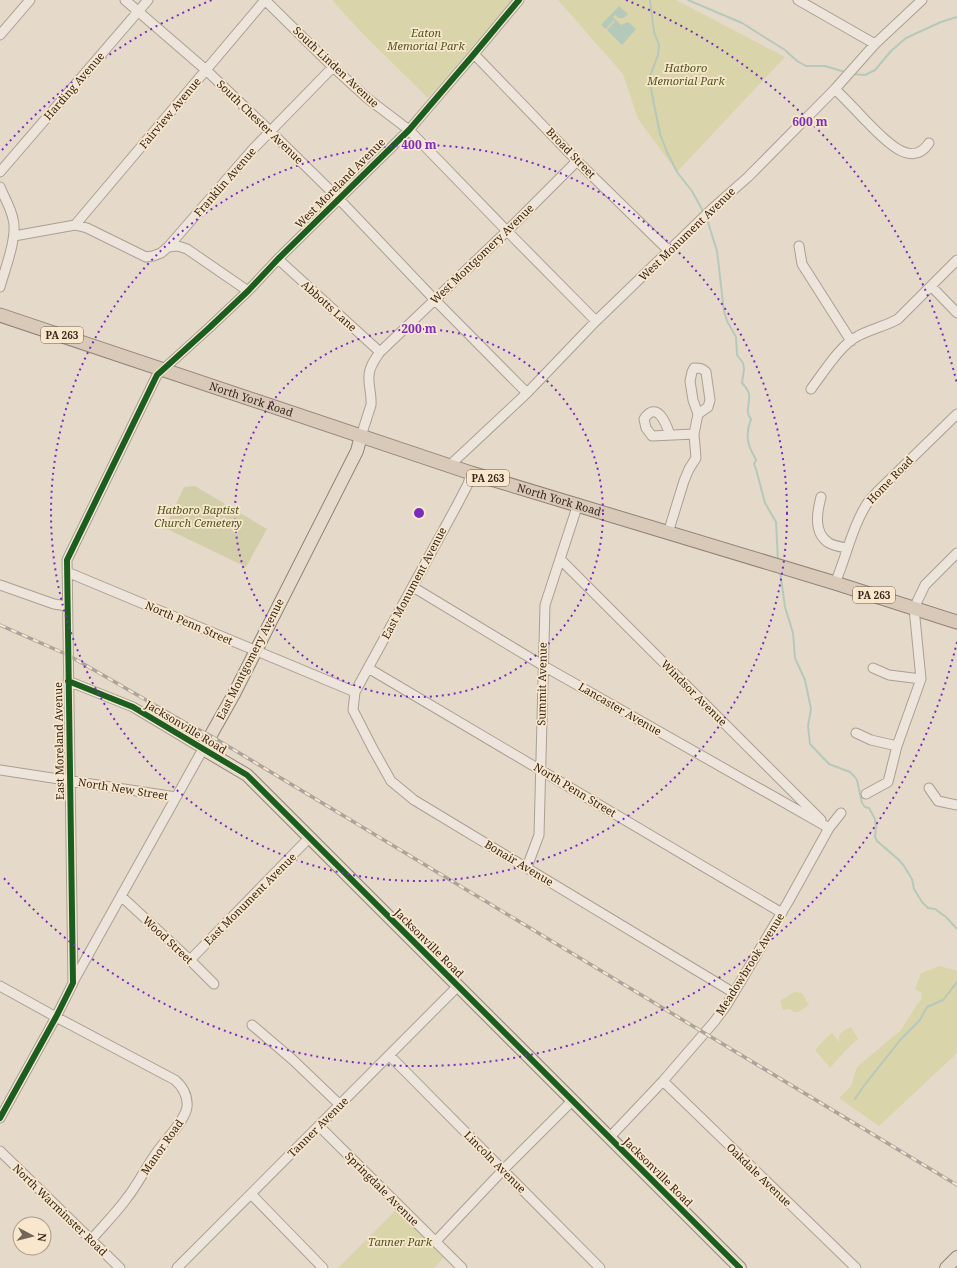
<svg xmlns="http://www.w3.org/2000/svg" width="957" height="1268" viewBox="0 0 957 1268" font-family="'Noto Serif',serif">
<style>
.green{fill:#d9d4a9}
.cemetery{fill:#d2ceaa}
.water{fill:#b5c9bb}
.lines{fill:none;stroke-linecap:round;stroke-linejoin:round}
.stream{stroke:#b5c9bb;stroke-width:2}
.minor-casing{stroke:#aa9f93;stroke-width:11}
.major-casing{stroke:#8f8479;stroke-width:14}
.highway-casing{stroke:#8f8479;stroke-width:15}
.minor{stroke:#ede5db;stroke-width:9}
.major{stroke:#e5dacc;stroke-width:12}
.highway{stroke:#d9c9b9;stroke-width:13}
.rail-casing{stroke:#aba49c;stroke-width:3.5}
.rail{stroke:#f8e7cc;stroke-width:2;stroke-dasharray:6;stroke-linecap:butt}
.cycleway-casing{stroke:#f8e7cc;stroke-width:8}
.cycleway{stroke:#1b5e20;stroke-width:6}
.ring{fill:none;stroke:#7b2cbf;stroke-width:2;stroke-dasharray:2 4}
.labels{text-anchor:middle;stroke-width:3.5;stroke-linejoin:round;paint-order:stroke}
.shield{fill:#f8e7cc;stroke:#72604f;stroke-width:1}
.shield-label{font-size:10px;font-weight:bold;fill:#38261a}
.park-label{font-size:11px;font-style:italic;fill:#4f571f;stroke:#f8e7cc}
.street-label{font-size:11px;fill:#38261a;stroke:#f8e7cc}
.centre{fill:#7b2cbf;stroke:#f8e7cc;stroke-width:2}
.ring-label{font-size:12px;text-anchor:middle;font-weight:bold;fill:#7b2cbf;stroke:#f8e7cc;stroke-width:3.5;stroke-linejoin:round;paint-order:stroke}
</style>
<rect width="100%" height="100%" fill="#e5dac9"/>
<!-- green -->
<path class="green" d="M332,0H513L428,98L361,32Z
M558,0H676L785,57L677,172L638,119L623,74Z
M940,966L957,971V1053L879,1126L839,1098L851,1086L857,1067L901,1030L916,1006L921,1000L922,993L915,989L921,973Z
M794,992L802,993L809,1005L798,1012H793L790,1009L783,1010L780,1001Z
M851,1027L858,1039L845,1051L830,1068L815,1050L827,1037L832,1033L840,1043C836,1034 843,1031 851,1027Z
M400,1206L448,1253L434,1268H338Z"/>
<!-- cemetery -->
<path class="cemetery" d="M195,486L267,529L246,567L165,528L184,487Z"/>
<!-- water -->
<path class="water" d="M619,6L628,14L624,18H619L615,15L613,17L621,25L628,22L636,29L622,45L607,30L615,21L614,20L606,29L601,25Z"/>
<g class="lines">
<!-- stream -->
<path class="stream" d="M650,0L654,32L659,45L658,55L649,79L660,134L667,152L677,172L692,191L704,213
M688,0L742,23L785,50L797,61L806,66H825L845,72
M853,74L865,75L875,70L891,51L906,38L941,22L957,17
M707,219L717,251L724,311L727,321L736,337L737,355L743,363L744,369L742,383C745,386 748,390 749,394C751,402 744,412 751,419C746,431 746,442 753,454C754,456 755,457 756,460L754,464L756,469L765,503L776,522L778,561
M780,571L785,607L793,633L795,658L805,680L811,709L808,726L810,744L829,764L850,772L854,776L857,780L862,803L865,807L869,808L875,819L876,826L875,837L877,841L899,860L904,866L912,879L914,889L922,902L928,908L935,909L946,917L957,929
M855,1099L863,1087L901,1039L920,1020L927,1007L943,1000L957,982"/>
<defs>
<path id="minor" d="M125,0L206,70L270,131L339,199L435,300L527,393
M265,0L333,67L367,98L409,130L507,231L596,321
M798,0L875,44
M0,35L30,0
M474,54L577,161L669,251
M835,89C845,99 855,109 865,120C880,134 910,172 929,143
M0,172L148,0
M0,187C4,197 11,208 13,219C18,236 5,269 0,287
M75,225L265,0
M14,236L75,225L87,228L146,257L153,256L161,253L168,247L178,246L187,249L248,291
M799,246L802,264L851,341
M168,247L253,149L333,67
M278,259L380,352
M931,286L957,313
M811,389C823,373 841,344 858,336C871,329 886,326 898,319L957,260
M670,435C666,423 657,400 644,419L646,428L652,436L694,434
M361,436L371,405C372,395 368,385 369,376C369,367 375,359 380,352L507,231L577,161
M449,466L527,393L596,321L714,207L748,177L835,89L875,44L922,0
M471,473L468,484L456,507L355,692L353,710L373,749L391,781L414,800L734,993
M821,497C817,512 813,533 829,543C834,546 841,547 847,548
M668,533L684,481L689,469L696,458L694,434L698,414L693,400L690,381L692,372L694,368C700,368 702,368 706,372L710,400L708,407L698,414
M560,559L821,820
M67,572L355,692
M835,583C846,558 851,530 865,507C868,501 873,497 877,492L957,414
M0,585L54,604L67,606
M413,587L542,665L829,828
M368,668L782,913
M873,668L889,675L921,679
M68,681L133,707L203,749L73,982
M856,733L871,740L897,746
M0,770L176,797
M929,788L938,801L957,805
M866,794L888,782L897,746L921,679L914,608L925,585L957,553
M527,867L539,835L545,605L578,504
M121,896L190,960L214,984
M190,960L310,837
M0,986L56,1017L175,1080C183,1087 188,1096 187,1107C185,1121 165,1140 157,1152C146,1167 138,1184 127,1198C116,1213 103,1226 91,1240
M252,1025L293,1060L340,1105
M390,1056L600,1268
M663,1081L856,1268
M0,1118L56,1017L73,983L67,560L157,375L210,327L248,291L278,259L409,130L474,54L519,0
M319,1126L462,1268
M609,1138L663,1081L714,1022L726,1006L788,902L829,828L841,813
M0,1151L120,1268
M251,1194L323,1268
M436,1241L503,1170L573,1100
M177,1268L458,986"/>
<path id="major" d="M361,436L357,451L234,694L203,749L247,775L740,1268
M946,1268L957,1257"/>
<g id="highway">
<path id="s1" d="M0,315L471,473L835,583L957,622"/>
</g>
</defs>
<!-- minor casing -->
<use href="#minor" class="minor-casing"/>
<!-- major casing -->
<use href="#major" class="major-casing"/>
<!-- highway casing -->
<use href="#highway" class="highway-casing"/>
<!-- minor -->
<use href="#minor" class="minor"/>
<!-- major -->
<use href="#major" class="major"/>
<!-- highway -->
<use href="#highway" class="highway"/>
<defs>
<path id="rail" d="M0,625L68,655L186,723L211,736L957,1185"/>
</defs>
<!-- rail casing -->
<use href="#rail" class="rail-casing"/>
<!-- rail -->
<use href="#rail" class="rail"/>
<defs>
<path id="cycleway" d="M68,681L133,707L247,775L740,1268
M0,1118L56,1017L73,983L67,560L157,375L210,327L248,291L278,259L409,130L474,54L519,0"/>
</defs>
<!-- cycleway casing -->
<use href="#cycleway" class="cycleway-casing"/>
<!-- cycleway -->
<use href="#cycleway" class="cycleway"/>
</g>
<!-- distance rings -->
<g class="ring">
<circle cx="419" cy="513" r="184"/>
<circle cx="419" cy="513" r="368"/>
<path d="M957 642A553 553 0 0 1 2 876M2 150A553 553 0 0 1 212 0M626 0A553 553 0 0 1 957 384"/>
</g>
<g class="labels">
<!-- shield labels -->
<g class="shield">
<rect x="41" y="327" width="42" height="16" rx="3"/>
<rect x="467" y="470" width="42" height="16" rx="3"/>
<rect x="853" y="587" width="42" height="16" rx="3"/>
</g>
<g class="shield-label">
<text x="62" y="339">PA 263</text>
<text x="488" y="482">PA 263</text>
<text x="874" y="599">PA 263</text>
</g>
<!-- park labels -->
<g class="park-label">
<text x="426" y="37">Eaton<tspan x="426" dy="13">Memorial Park</tspan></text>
<text x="686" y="72">Hatboro<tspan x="686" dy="13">Memorial Park</tspan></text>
<text x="198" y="514">Hatboro Baptist<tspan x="198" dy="13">Church Cemetery</tspan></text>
<text x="400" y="1246">Tanner Park</text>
</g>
<!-- street labels -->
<g class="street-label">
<text transform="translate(336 67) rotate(43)" y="4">South Linden Avenue</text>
<text transform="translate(74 86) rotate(-49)" y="4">Harding Avenue</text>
<text transform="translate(170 113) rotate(-50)" y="4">Fairview Avenue</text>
<text transform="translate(260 122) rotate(44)" y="4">South Chester Avenue</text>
<text transform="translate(571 153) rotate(46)" y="4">Broad Street</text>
<text transform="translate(225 182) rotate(-49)" y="4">Franklin Avenue</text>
<text transform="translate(340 183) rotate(-45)" y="4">West Moreland Avenue</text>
<text transform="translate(687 234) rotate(-44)" y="4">West Monument Avenue</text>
<text transform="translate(482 254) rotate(-44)" y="4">West Montgomery Avenue</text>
<text transform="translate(329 306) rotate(42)" y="4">Abbotts Lane</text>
<text dy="4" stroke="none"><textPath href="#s1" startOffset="265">North York Road</textPath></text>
<text transform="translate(890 480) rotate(-46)" y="4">Home Road</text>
<text dy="4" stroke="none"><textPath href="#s1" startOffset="589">North York Road</textPath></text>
<text transform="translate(414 583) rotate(-62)" y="4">East Monument Avenue</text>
<text transform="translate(189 623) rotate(23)" y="4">North Penn Street</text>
<text transform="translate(250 659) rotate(-63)" y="4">East Montgomery Avenue</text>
<text transform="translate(542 684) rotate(-89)" y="4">Summit Avenue</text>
<text transform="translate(694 693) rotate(45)" y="4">Windsor Avenue</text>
<text transform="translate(620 709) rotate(30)" y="4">Lancaster Avenue</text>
<text transform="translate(186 727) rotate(31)" y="4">Jacksonville Road</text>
<text transform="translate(59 741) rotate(-91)" y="4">East Moreland Avenue</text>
<text transform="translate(123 789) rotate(9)" y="4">North New Street</text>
<text transform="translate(575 790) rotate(31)" y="4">North Penn Street</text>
<text transform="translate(519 863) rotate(31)" y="4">Bonair Avenue</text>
<text transform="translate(250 899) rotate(-45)" y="4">East Monument Avenue</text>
<text transform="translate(168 940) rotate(43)" y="4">Wood Street</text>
<text transform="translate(429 943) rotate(45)" y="4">Jacksonville Road</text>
<text transform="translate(750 964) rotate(-58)" y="4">Meadowbrook Avenue</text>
<text transform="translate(318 1127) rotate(-45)" y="4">Tanner Avenue</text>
<text transform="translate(162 1147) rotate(-55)" y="4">Manor Road</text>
<text transform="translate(495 1162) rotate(45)" y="4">Lincoln Avenue</text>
<text transform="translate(658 1172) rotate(45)" y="4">Jacksonville Road</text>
<text transform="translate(759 1175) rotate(44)" y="4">Oakdale Avenue</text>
<text transform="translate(382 1189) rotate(45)" y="4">Springdale Avenue</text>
<text transform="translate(60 1210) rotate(44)" y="4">North Warminster Road</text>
</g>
</g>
<circle cx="419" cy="513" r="6" class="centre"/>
<g class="ring-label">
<text x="810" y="126">600 m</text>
<text x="419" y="149">400 m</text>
<text x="419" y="333">200 m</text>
</g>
<!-- north arrow -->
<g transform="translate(32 1236) rotate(97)"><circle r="19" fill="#f8e7cc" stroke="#ab9a85"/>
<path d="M0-3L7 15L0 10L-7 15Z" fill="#756557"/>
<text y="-6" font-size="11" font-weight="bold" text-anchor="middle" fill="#38261a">N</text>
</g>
</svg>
